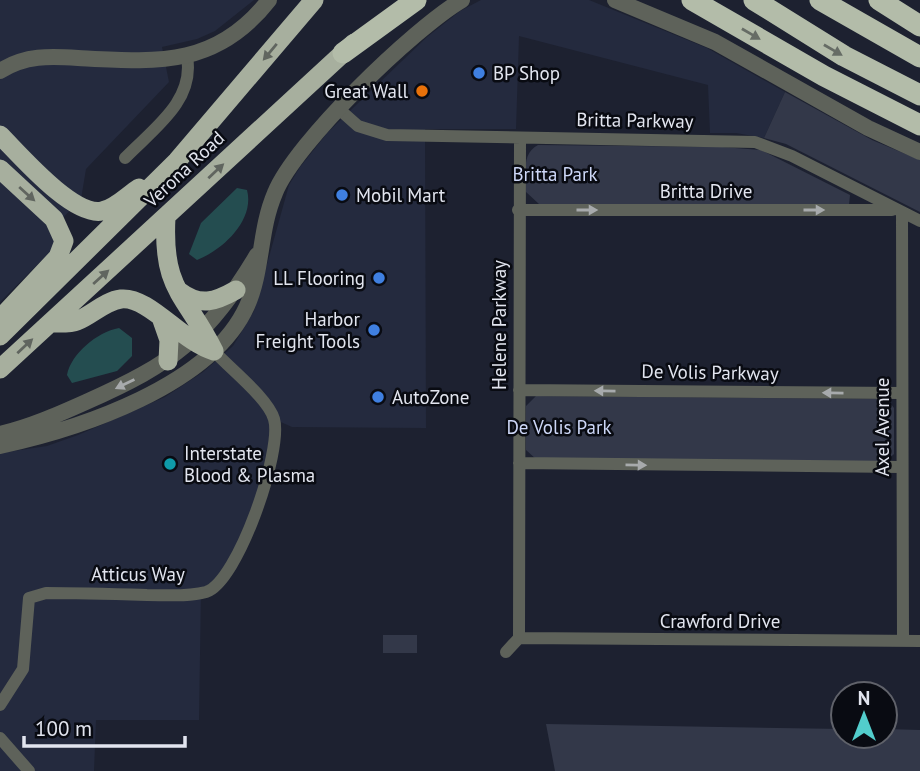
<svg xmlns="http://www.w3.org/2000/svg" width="920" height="771" viewBox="0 0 920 771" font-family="'PT Sans',sans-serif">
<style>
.built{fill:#242a3e}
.green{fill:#333849}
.water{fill:#244d50}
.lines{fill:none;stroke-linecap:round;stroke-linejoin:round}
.minor{stroke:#5e625a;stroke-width:12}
.tertiary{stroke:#5e625a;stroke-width:16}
.trunk{stroke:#a7af9e;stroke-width:19}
.motorway{stroke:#b3bca9;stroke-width:21}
.oneway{fill:#666c65}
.oneway2{fill:#60655f}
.oneway3{fill:#a7aaac}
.shop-dot{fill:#3f7fe0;stroke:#090b12;stroke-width:2.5}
.food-dot{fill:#e8710a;stroke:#090b12;stroke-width:2.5}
.culture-dot{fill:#0f9aa8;stroke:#090b12;stroke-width:2.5}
.labels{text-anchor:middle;stroke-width:5;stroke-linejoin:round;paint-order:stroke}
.poi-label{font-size:19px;fill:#e2e5ef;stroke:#090b12;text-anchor:start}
.street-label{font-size:19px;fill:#e2e5ef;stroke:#090b12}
.park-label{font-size:19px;fill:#cdd7f7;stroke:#090b12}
</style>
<rect width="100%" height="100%" fill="#1d2130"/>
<!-- built -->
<path class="built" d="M0,0H254L215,31L197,39L162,47L169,82L86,169L81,199L55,226L56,246L0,302Z
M481,0H589L707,48L785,92L764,138L736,133H710L708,85L519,36L516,129H425L426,428L292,427L274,419L275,439L233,566L201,590L199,720H96L94,771H0V453L47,446L78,435L165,397L203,372L233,346L254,311L289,185L300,167L328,132L427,37L460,11Z"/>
<!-- green -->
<path class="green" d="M785,92L872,140L920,160V212L786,144L764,138Z
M538,145L722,147L761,150L850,195L849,205L539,204L526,192C526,174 521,154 538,145Z
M536,396L887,399L894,408V454L885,462L536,459L526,450V406Z
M383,635H417V653H383Z
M546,724L843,729V736H885V729L920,730V771H555Z"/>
<!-- water -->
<path class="water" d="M237,188L247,190C255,220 223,250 197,260L189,254L201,223Z
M119,328L132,338V356L117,371L72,383L67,375C71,354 97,332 119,328Z"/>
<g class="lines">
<!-- minor -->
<path class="minor" d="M340,110L358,126L387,135L755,142L792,156L920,221
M125,158C153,129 195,101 187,57
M518,210H892
M902,214L903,641
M519,390L901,393
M519,463L900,467
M519,638L520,138
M519,638L920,641
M506,652L519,638
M0,705L23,669L29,598L46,593C80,593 114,594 147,595C166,595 188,597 206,592C238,582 283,450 274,419C268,398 229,368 214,351
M0,738L29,771"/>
<!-- tertiary -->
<path class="tertiary" d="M615,0L715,42L868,128L920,152
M0,71C25,55 50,56 78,58C156,62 216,68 269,0
M0,434C30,427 57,415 86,402C174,363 207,338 257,255
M0,446C79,429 211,386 247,306C263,270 259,230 275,193C295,143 413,29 462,0"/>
<!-- trunk -->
<path class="trunk" d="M0,135C20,155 73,217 102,211C115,209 128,195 139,188
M0,169L54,219L64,241L58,257L0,319
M166,217C162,291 185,293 214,351
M179,291C200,307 215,302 236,290
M162,320L169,340L168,361
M50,323C59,323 70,324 77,321C92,315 105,301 121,299C149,296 182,342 214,351
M0,336L177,161L314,0
M0,369L354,43"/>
<!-- motorway -->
<path class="motorway" d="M692,0L824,76L920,125
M754,0L844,56L920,95
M820,0L920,57
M879,0L920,26
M343,53L416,0"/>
</g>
<!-- one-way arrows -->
<defs><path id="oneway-solid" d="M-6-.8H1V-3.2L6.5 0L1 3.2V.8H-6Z" transform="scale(1.75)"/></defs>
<g class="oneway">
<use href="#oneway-solid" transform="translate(751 34) rotate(30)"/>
<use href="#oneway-solid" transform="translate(833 50) rotate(30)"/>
</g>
<g class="oneway2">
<use href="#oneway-solid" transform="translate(270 52) rotate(130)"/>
<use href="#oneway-solid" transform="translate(216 171) rotate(-43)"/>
<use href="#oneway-solid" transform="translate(27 194) rotate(42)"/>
<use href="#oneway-solid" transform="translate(101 277) rotate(-42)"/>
<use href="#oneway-solid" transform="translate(25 346) rotate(-43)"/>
</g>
<g class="oneway3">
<use href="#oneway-solid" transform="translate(587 210)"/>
<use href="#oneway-solid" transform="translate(814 210)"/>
<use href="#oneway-solid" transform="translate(125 384) rotate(154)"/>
<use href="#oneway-solid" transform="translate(605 391) rotate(-179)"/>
<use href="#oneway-solid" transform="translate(833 393) rotate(-179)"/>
<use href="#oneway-solid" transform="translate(636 465) rotate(1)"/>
</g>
<!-- markers -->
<g class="shop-dot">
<circle cx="479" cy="73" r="7"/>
<circle cx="342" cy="195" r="7"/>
<circle cx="379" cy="278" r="7"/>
<circle cx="374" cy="330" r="7"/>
<circle cx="378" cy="397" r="7"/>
</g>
<circle class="food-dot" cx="422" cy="91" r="7"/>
<circle class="culture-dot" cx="170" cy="464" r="7"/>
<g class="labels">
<!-- poi labels -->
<g class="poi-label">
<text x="493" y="80">BP Shop</text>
<text x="408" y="98" text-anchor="end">Great Wall</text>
<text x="356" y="202">Mobil Mart</text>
<text x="365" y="285" text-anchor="end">LL Flooring</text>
<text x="360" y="326" text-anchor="end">Harbor<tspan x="360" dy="22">Freight Tools</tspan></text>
<text x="392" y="404">AutoZone</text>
<text x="184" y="460">Interstate<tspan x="184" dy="22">Blood &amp; Plasma</tspan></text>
</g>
<!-- street labels -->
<g class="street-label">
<text transform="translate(635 120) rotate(1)" y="7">Britta Parkway</text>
<text transform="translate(184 169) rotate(-43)" y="7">Verona Road</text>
<text x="706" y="198">Britta Drive</text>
<text transform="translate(499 325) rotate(-90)" y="7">Helene Parkway</text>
<text transform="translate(710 372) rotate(1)" y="7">De Volis Parkway</text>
<text transform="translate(882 427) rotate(-90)" y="7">Axel Avenue</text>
<text x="138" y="581">Atticus Way</text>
<text x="720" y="628">Crawford Drive</text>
</g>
<!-- park labels -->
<g class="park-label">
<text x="555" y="181">Britta Park</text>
<text x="559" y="434">De Volis Park</text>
</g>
</g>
<!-- north arrow -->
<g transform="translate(864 715)"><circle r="33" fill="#090b12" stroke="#60626a" stroke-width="2"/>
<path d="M0-5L12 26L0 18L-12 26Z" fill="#52cdcc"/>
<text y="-10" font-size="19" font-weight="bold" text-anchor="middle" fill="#e2e5ef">N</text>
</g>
<!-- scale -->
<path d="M24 736v10h161v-10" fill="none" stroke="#e2e5ef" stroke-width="3.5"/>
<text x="35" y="736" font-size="21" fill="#e2e5ef" stroke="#090b12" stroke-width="5" paint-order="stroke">100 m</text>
</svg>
